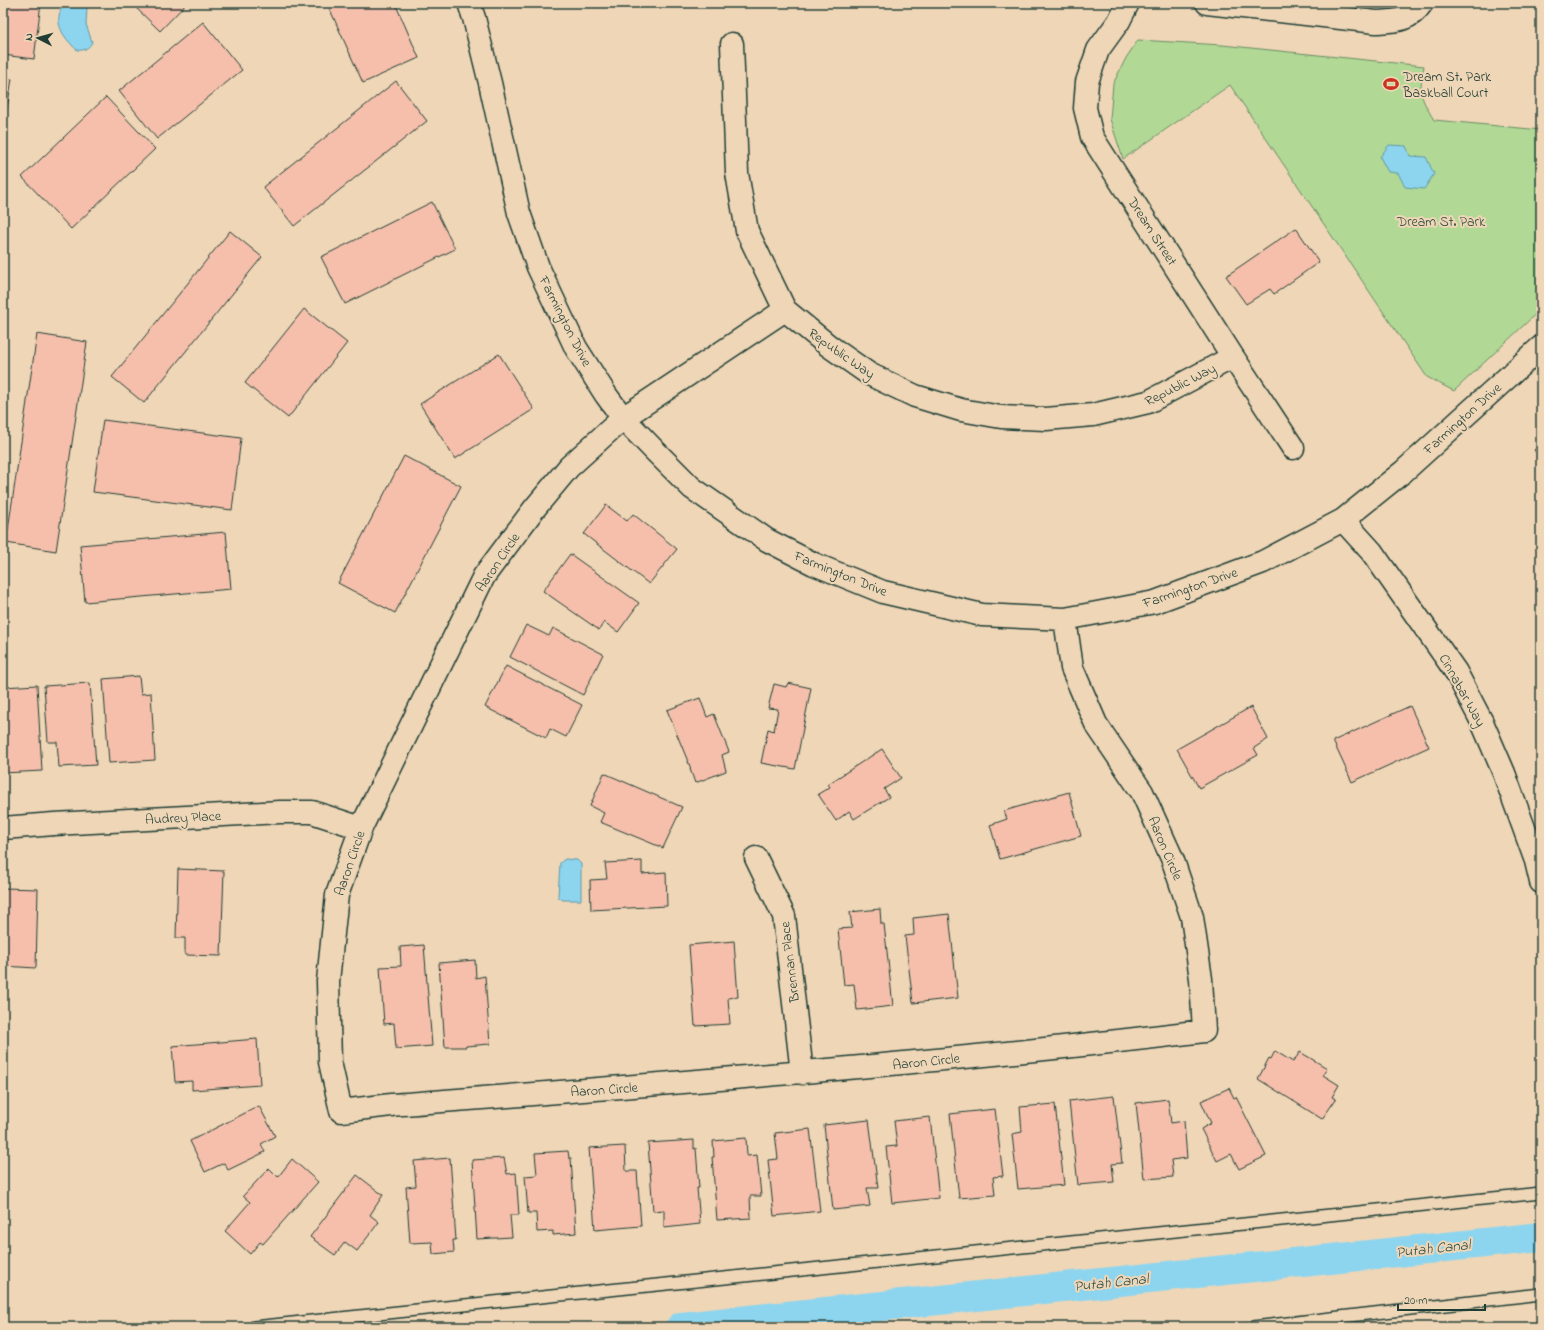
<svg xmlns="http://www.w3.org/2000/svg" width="1544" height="1330" viewBox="0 0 1544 1330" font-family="'Indie Flower',sans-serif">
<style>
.green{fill:#b1d995;stroke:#688b64}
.water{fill:#8dd5ef;stroke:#6198a4}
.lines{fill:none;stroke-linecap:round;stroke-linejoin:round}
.canal{stroke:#8dd5ef;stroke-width:30}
.building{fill:#f6bfab;stroke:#1f3d34}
.service-casing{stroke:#1f3d34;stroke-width:14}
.minor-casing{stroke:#1f3d34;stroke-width:25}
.service{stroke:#efd6b7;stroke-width:11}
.minor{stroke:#efd6b7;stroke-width:22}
.labels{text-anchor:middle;stroke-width:4;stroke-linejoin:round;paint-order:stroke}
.poi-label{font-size:14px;fill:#1f3d34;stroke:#efd6b7;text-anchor:start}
.park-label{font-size:14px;fill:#2e4d3e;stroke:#efd6b7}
.street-label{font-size:14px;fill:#1f3d34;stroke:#efd6b7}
.water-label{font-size:15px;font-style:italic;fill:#2a4c47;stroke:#efd6b7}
</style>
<rect width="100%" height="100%" fill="#efd6b7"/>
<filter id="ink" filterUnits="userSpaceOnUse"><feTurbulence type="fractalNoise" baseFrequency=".025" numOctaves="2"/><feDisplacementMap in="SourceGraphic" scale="8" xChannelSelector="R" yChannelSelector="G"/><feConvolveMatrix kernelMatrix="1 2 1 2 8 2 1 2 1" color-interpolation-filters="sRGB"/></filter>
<g filter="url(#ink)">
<!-- green -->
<path class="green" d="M1138,40L1222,45L1424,66C1419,94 1419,95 1434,120L1541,130V309L1454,391L1427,377L1230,85L1123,159L1110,119L1113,84L1126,58Z"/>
<!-- water -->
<path class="water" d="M65,3H83L87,7L86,24L92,42C89,48 84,51 77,50C63,37 51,21 65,3Z
M1389,145L1406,146L1410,156L1426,157L1434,174L1424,189L1405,187L1398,173L1388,172L1380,157Z
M565,859L577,860L581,864V900H563L558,897L560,863Z"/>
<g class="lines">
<!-- canal -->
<path class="canal" d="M681,1327L1541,1237"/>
</g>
<!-- building -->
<path class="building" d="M3,3H41L34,59L3,55Z
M131,3H187L160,31Z
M327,3H395L419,58L363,83Z
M203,22L242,70L157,139L119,91Z
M3,77L12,79L3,132Z
M396,81L427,121L294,226L263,187Z
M106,97L155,149L71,229L22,177Z
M432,202L455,249L345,304L321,257Z
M1296,228L1319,262L1274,294L1270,289L1246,304L1226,276Z
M230,231L262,257L144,403L112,377Z
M304,309L347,343L288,418L245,383Z
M37,334L87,342L56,551L6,543Z
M499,354L534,409L455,459L420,404Z
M103,420L241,438L232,510L93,492Z
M1541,444V458L1534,450Z
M404,456L461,486L395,613L338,583Z
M606,505L627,521L633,514L677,549L649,584L584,534Z
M226,532L231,589L85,602L80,545Z
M570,554L639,603L618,632L604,622L599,630L543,591Z
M526,625L549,636L553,628L603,654L583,695L510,657Z
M506,666L582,705L566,737L550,729L546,738L485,707Z
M139,676L141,694L151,693L155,760L109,763L103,679Z
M90,683L96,765L59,767L57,742H48L44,686Z
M788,683L811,688L795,769L761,763L768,729L774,731L778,709L768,708L774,684L786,687Z
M37,685L42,771L3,773V687Z
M700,698L707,717L714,714L729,752L722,755L726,771L695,783L690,769H691L667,710Z
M1410,706L1429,747L1352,782L1333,741Z
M1251,707L1268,739L1254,748L1258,755L1199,788L1177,749Z
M882,749L901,778L884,789L889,797L854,819L849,811L836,821L818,794L830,787L828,784Z
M604,773L682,807L663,848L600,822L604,813L590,806Z
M1069,792L1081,836L1000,859L990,825L1007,819L1004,811Z
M642,861V874L666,872L667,906L591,910L590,880L607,879L605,863Z
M178,869L224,871L221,956L185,955V938H176Z
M4,888L38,889L36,968L3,966Z
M880,909L881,924H884L893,1006L857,1010L854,984L844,985L838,929L852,928L850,912Z
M949,914L958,998L913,1003L905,936L914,935L913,918Z
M734,941L738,997L728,998L730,1024L695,1026L689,945Z
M424,945L432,1046L396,1049L394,1023L384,1024L380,967L401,966L400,947Z
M475,960L476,978L485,976L490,1044L466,1046V1047H445L439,963Z
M257,1039L260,1085L192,1090V1081L175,1082L172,1046Z
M1275,1051L1293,1062L1300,1052L1327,1068L1323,1075L1339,1085L1332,1097L1336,1099L1322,1119L1258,1079L1269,1058L1271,1059Z
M1229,1088L1234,1098L1236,1097L1266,1156L1239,1169L1231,1154L1217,1161L1201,1129L1211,1123L1201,1101Z
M1114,1096L1122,1163L1112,1164L1114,1182L1078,1185L1069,1101Z
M1168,1099L1171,1123L1184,1121L1187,1158L1171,1160L1173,1177L1144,1179L1136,1103Z
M1055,1104L1064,1185L1018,1189L1012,1134L1022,1132L1020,1107Z
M259,1106L275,1136L261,1144L265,1152L228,1170L224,1163L205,1172L190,1141Z
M995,1109L1003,1176L993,1177L995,1195L959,1198L950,1114Z
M930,1117L939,1198L892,1203L886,1147L897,1146L894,1121Z
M869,1120L878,1188H867L870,1206L833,1210L824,1125Z
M810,1129L820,1211L774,1216L768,1160L778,1159L775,1133Z
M746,1138L747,1156L757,1155L761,1196H750L751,1218L717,1220L712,1157H714L713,1141Z
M694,1140V1149L696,1148L699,1188H697L700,1224L664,1228V1210L653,1211L648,1143Z
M625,1146L626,1171H637L641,1226L595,1230L589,1148Z
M568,1151L569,1158H571L576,1233L553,1235V1231L537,1232L536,1213H528L525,1176L537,1175L535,1153Z
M450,1158L456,1240H453L454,1252L433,1254L432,1242L410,1243L406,1187L416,1186L414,1161Z
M504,1158L507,1174L516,1173L519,1215H510L512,1237L477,1239L472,1160Z
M292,1159L318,1182L263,1244L260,1242L250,1254L225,1231L250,1202L243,1196L269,1168L278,1177Z
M357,1175L383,1195L370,1215L379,1222L357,1251L345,1242L335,1255L310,1237Z"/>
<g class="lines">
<defs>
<path id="service" d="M254,1327L1541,1193
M1253,1327L1541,1294"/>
<path id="minor" d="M469,3L474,18L490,83L519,213L538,267L576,348L606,395L623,418L655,451L692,488L767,540L814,564L883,592L982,615L1065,619L1155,602L1263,562L1343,520L1404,471L1541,347
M1128,3L1119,21L1098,50L1087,82L1085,108L1092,137L1233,357L1293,448
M1207,3L1376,22C1396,21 1410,21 1422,3
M732,44L737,173L747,231L785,310L829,346L869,374L915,396L961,410L1001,417L1046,419L1093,415L1148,402L1233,357
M785,310L623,418L569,467L534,509L484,576L361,828L337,895L328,981L330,1062L341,1111L391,1105C663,1084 934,1064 1204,1031L1201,979L1192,917L1172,858L1142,792L1096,724L1072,668L1065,619
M1343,520L1372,552L1456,672L1482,722L1504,773L1536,861L1541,882
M3,828L54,824L280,812H312L361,828
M756,858L784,916L802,1073"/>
</defs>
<!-- service casing -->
<use href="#service" class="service-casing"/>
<!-- minor casing -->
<use href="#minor" class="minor-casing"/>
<!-- service -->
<use href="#service" class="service"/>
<!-- minor -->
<use href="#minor" class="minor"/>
</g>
</g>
<!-- icons -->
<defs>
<symbol id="stadium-bare" viewBox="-9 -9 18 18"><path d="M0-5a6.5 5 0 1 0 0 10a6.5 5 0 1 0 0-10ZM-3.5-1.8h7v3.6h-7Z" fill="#c8321e" stroke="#efd6b7" stroke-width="2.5" paint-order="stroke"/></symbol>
</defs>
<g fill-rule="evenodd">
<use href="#stadium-bare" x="1380" y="73" width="22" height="22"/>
</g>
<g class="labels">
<!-- poi labels -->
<g class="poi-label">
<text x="1403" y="81">Dream St. Park<tspan x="1403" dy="16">Baskball Court</tspan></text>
</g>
<!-- park labels -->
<g class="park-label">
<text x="1441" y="226">Dream St. Park</text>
</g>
<!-- street labels -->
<g class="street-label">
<text transform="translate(1153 231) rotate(57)" y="5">Dream Street</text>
<text transform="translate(566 321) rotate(63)" y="5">Farmington Drive</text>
<text transform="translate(842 353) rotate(35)" y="5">Republic Way</text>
<text transform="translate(1180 384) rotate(-27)" y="5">Republic Way</text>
<text transform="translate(1462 418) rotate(-42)" y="5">Farmington Drive</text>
<text transform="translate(497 562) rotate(-56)" y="5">Aaron Circle</text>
<text transform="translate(841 573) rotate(22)" y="5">Farmington Drive</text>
<text transform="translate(1190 587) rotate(-19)" y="5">Farmington Drive</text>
<text transform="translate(1463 690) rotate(61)" y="5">Cinnabar Way</text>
<text transform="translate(183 817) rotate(-3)" y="5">Audrey Place</text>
<text transform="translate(1166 848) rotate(67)" y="5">Aaron Circle</text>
<text transform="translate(349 863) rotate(-71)" y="5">Aaron Circle</text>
<text transform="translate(789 962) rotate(-97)" y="5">Brennan Place</text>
<text transform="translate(926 1061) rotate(-6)" y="5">Aaron Circle</text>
<text transform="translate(604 1089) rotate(-4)" y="5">Aaron Circle</text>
</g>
<!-- water labels -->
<g class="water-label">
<text transform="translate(1433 1248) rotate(-6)" y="5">Putah Canal</text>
<text transform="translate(1111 1282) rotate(-6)" y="5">Putah Canal</text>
</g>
</g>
<!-- margin -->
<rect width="1544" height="1330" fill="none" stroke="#efd6b7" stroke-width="16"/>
<rect x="8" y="8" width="1528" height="1314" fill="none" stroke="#1f3d34" stroke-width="1.5" filter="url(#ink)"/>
<!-- north arrow -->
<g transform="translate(38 38) rotate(276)" stroke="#efd6b7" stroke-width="3" paint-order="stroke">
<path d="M0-3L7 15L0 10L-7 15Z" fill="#1f3d34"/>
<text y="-6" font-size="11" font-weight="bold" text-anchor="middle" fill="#1f3d34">N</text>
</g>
<!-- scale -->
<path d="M1398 1304v6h87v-6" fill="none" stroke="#1f3d34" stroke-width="2"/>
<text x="1404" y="1304" font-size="12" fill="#1f3d34" stroke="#efd6b7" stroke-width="3" paint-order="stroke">20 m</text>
</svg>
